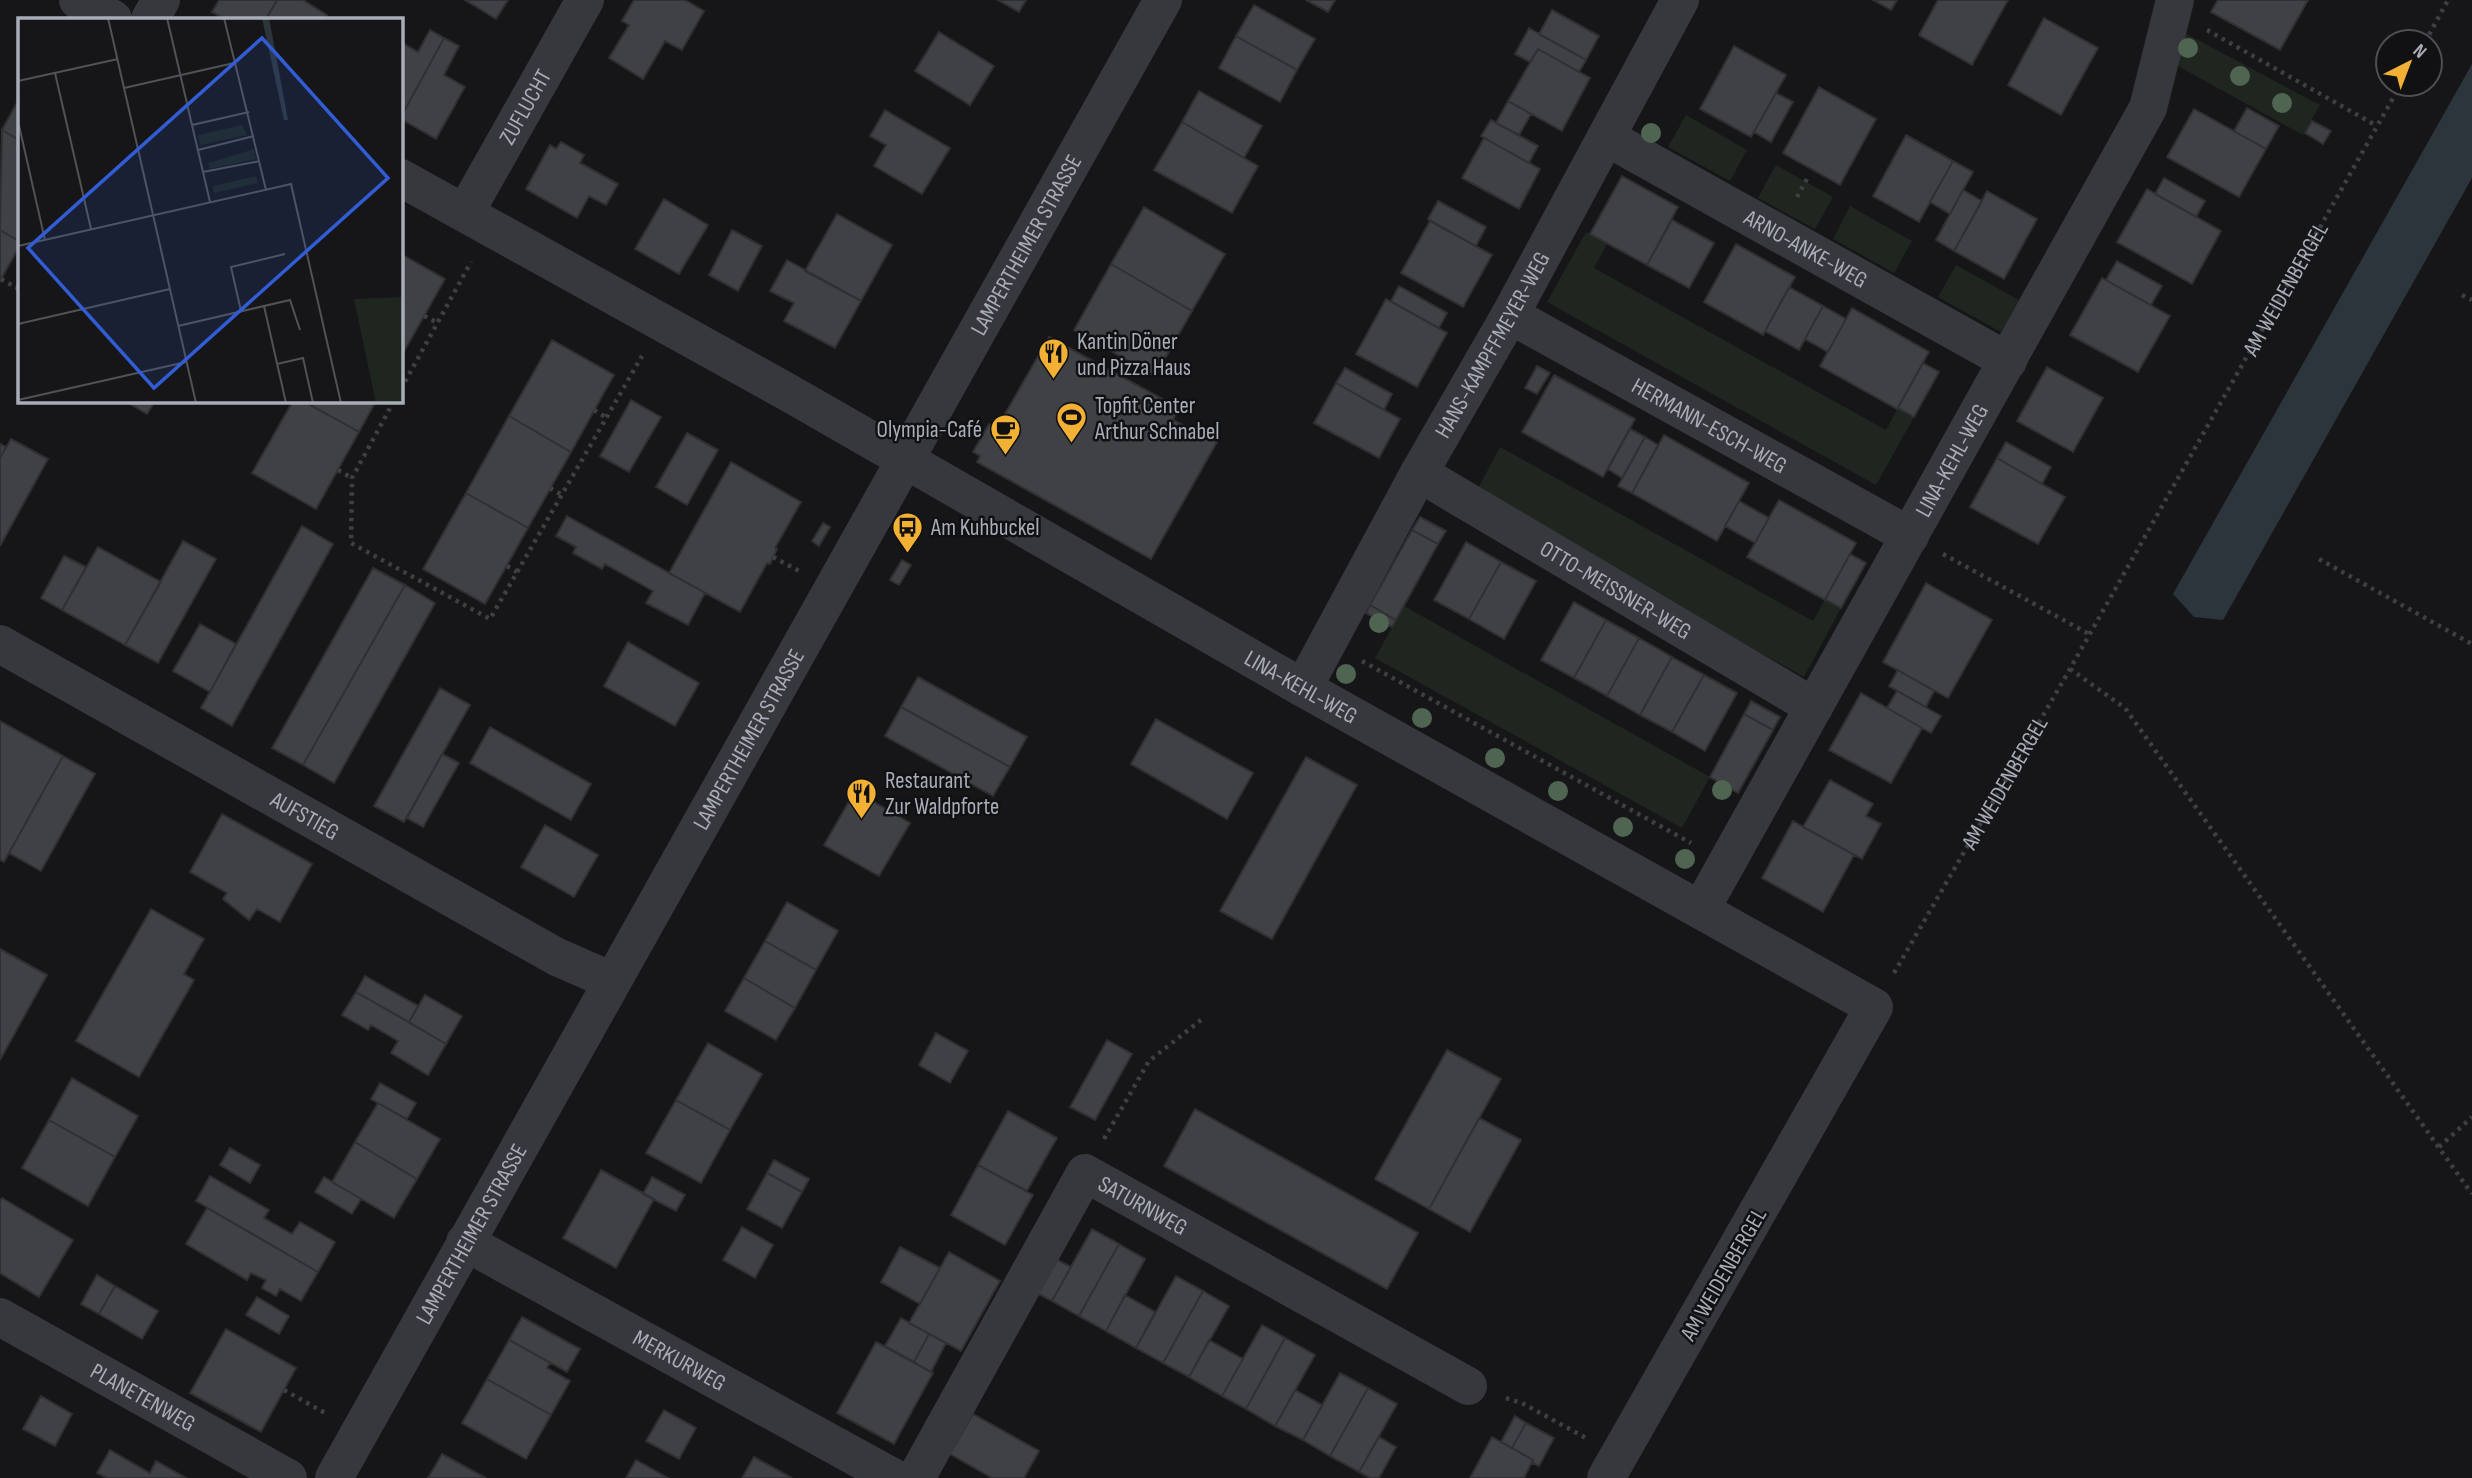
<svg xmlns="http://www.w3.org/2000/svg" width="2472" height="1478" viewBox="0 0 2472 1478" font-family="'Sofia Sans Condensed',sans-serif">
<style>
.green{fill:#1e261f}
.water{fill:#2c353c}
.building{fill:#404145;stroke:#303034;stroke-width:2}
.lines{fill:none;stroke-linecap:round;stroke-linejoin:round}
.path{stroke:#3d3f44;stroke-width:4.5;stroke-dasharray:3.5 5;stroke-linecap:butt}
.minor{stroke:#37383d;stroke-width:38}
.tree{fill:#506452}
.labels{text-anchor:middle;stroke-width:5;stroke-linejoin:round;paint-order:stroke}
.street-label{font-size:23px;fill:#a8adb8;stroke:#111113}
.poi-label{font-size:23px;fill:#a8adb8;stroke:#111113;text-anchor:start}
.inset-road{fill:none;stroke:#505258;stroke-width:2}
.view{fill:#325cd3;fill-opacity:0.15;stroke:#325cd3;stroke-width:3.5}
.inset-edge{fill:none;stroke:#a8adb8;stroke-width:3.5}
</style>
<rect width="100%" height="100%" fill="#161618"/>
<!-- green -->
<path class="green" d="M2183,32L2320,105L2303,135L2176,65Z
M1686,115L1747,150L1730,181L1668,147Z
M1776,165L1833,197L1815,229L1758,198Z
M1850,206L1912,241L1894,273L1833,239Z
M1586,232L1607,244L1594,268L1886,430L1898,408L1914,417L1876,485L1547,302Z
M1956,265L2019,300L2001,332L1938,297Z
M1500,447L1813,621L1825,599L1841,608L1804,677L1475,494Z
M1404,606L1710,777L1682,828L1375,658Z"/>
<!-- water -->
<path class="water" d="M2472,64V178L2223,620L2194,617L2173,594Z"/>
<!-- building -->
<path class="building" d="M219,0H277L266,19H225L212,12Z
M277,0H303L327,15L324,19H266Z
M465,0H508L496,19Z
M634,0H685L704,11L682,50L665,41L643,79L609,58L629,25L622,21Z
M998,0H1026L1019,12Z
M1306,0H1335L1328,12Z
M1873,0H1897L1891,10Z
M1938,0H2008L1972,65L1919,35Z
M2218,0H2308L2280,50L2211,12Z
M1254,5L1315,39L1297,70L1236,36Z
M1552,10L1599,36L1586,60L1539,34Z
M2044,18L2098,48L2061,115L2008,85Z
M1529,28L1586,60L1579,72L1538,49L1530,62L1515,54Z
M430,30L444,38L401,117V42L418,52Z
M939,32L994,66L970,105L915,71Z
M1236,36L1297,70L1280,102L1219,68Z
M444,38L459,46L444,75L465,87L436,139L401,119V117Z
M1734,46L1786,75L1751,137L1700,109Z
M1538,49L1590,78L1562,131L1508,101Z
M1819,87L1876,119L1840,185L1783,153Z
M1199,91L1262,126L1244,158L1182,122Z
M1776,93L1793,102L1771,142L1754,132Z
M19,99V140L2,130Z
M1508,101L1531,114L1519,135L1496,123Z
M2247,108L2279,126L2266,149L2234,131Z
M2194,109L2266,149L2239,197L2167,157Z
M885,110L950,148L922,194L874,166L886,145L870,136Z
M1491,120L1538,146L1529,163L1481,136Z
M2312,121L2331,131L2323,144L2305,133Z
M1182,122L1258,166L1232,213L1154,170Z
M2,130L19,140V241L0,230Z
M1906,135L1953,161L1919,222L1873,196Z
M1484,138L1540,169L1519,209L1462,178Z
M561,142L584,155L580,163L618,184L606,205L589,196L577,218L526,189L550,145L556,149Z
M1953,161L1973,172L1950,214L1930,202Z
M1622,176L1678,207L1647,265L1590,234Z
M2164,178L2205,201L2196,217L2155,194Z
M2147,189L2221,231L2192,284L2117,242Z
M1963,190L1982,201L1954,251L1936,240Z
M1987,191L2037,219L2004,279L1954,251Z
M664,199L708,225L679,274L635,249Z
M1438,201L1486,227L1476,246L1428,219Z
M1144,207L1225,254L1192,311L1111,264Z
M837,214L892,245L861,301L805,271Z
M1672,220L1714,243L1689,288L1647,265Z
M1430,221L1492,255L1463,307L1401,273Z
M0,230L19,241V247L0,281Z
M732,230L762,246L738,291L709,275Z
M1736,244L1795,277L1763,335L1704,302Z
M401,254L445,279L402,355H401Z
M787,260L861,301L835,348L784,321L794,303L770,291Z
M2117,261L2162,286L2151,305L2106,280Z
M1111,264L1192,311L1155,376L1074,330Z
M2102,278L2170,316L2138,372L2070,335Z
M1399,286L1447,313L1439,328L1391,301Z
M1789,287L1823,306L1799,350L1765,331Z
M1386,299L1447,333L1417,387L1356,354Z
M1823,306L1846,319L1828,352L1805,339Z
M1852,308L1929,352L1897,409L1820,366Z
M1049,337L1179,408L1173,420L1217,442L1151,559L977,462L980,456L973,452L989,424L997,428Z
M552,340L614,375L571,452L509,416Z
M1923,363L1939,372L1914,417L1898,408Z
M1537,366L1550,373L1537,394L1525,388Z
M2047,367L2103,398L2073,452L2017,421Z
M1345,368L1392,394L1384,410L1336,383Z
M1554,375L1635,419L1603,477L1522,432Z
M1336,383L1400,419L1379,458L1314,423Z
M631,400L661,417L629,472L600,456Z
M125,401H155L147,414Z
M293,401H303L359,432L316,509L252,473Z
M303,401H376L359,432Z
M509,416L571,452L528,528L466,493Z
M1630,429L1645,437L1622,478L1608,469Z
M687,433L718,450L687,505L656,487Z
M1664,435L1749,483L1717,541L1632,493Z
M1645,437L1658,445L1632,493L1618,486Z
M11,439L48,459L0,546V458Z
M2006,442L2051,467L2042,484L1997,458Z
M0,444L6,447L0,458Z
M1997,458L2065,497L2038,544L1970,507Z
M731,462L801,502L775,548L777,549L770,564L767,563L740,612L669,573Z
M466,493L528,528L485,604L423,569Z
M1779,500L1856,543L1825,600L1747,557Z
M1739,501L1769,518L1755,543L1725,526Z
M567,516L705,593L688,625L646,603L653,591L605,564L602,569L573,553L576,547L556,536Z
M1420,517L1446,531L1438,544L1412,530Z
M823,523L830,527L819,546L812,541Z
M302,526L333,544L232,726L201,708Z
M1412,530L1438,544L1396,620L1370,605Z
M183,541L216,559L158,663L125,645Z
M1466,542L1501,562L1469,619L1434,600Z
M98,547L161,582L125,645L62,610Z
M1850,554L1866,563L1841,608L1825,599Z
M64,556L86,567L62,610L41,598Z
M902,560L911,565L899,585L890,580Z
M1501,562L1536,581L1504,639L1469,619Z
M373,568L405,585L303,765L272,748Z
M1926,583L1992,620L1948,698L1883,662Z
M405,585L435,603L334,783L303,765Z
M1574,602L1606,620L1574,678L1541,660Z
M1370,605L1396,620L1392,627L1366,613Z
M1606,620L1639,638L1607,696L1574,678Z
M200,624L236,644L210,692L173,671Z
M1639,638L1672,657L1640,715L1607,696Z
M628,642L699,683L675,726L604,686Z
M1672,657L1704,675L1672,732L1640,715Z
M1898,670L1934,691L1926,707L1889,686Z
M1704,675L1737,693L1705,751L1672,732Z
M918,677L1027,737L1010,767L901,707Z
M440,688L470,705L404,822L374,806Z
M1897,691L1941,716L1931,733L1887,708Z
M1861,693L1922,728L1891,783L1829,750Z
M1751,701L1780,717L1773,730L1744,714Z
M901,707L1010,767L993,796L885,736Z
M1744,714L1773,730L1738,793L1710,777Z
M1156,719L1253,773L1227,819L1131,764Z
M0,721L63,756L4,862L0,860Z
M490,727L591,784L571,820L470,763Z
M442,754L459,763L423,827L407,818Z
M63,756L95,774L41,871L9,853Z
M1306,757L1357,785L1272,939L1220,911Z
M1830,780L1873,804L1866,816L1881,824L1862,859L1803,827Z
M855,791L910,823L879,876L824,845Z
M222,814L312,864L280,922L257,909L249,920L223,899L227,893L190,872Z
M1793,821L1854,855L1823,912L1762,878Z
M545,825L598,855L574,897L521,867Z
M787,902L838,931L816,970L765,941Z
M151,909L204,939L184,974L194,980L139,1077L76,1041Z
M765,941L816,970L795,1008L744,978Z
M0,949L47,975L0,1060Z
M365,976L418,1006L409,1022L356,992Z
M744,978L795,1008L776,1040L725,1011Z
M356,992L446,1044L428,1075L391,1053L398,1041L371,1025L368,1030L342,1015Z
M425,995L462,1016L446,1044L409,1022Z
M936,1033L968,1051L950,1083L919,1065Z
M1107,1040L1132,1054L1095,1120L1070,1107Z
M708,1043L762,1074L730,1130L676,1100Z
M1447,1050L1501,1079L1429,1209L1375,1179Z
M72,1078L138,1116L115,1157L49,1120Z
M380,1083L416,1103L407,1119L371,1099Z
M676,1100L730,1130L701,1183L646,1153Z
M378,1103L440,1139L417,1179L355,1142Z
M1195,1109L1418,1233L1387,1289L1164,1166Z
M1008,1111L1057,1138L1027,1191L978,1165Z
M1479,1118L1521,1140L1470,1232L1429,1209Z
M49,1120L115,1157L88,1206L22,1168Z
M355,1142L417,1179L394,1218L332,1182Z
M230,1148L260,1165L250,1183L220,1165Z
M774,1160L809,1179L802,1192L767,1173Z
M978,1165L1033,1195L1005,1245L951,1215Z
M601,1170L654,1199L616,1268L563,1238Z
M767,1173L802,1192L782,1228L747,1209Z
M210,1176L269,1210L264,1218L292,1234L300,1222L335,1242L318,1272L196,1201Z
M324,1177L361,1199L352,1214L315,1192Z
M652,1177L685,1195L676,1211L643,1194Z
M2,1198L73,1240L39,1297L0,1273V1201Z
M207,1208L318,1272L301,1301L280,1289L276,1296L262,1288L266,1280L251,1273L247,1280L186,1244Z
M742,1227L773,1245L755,1278L723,1260Z
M1092,1229L1119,1244L1079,1316L1052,1301Z
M1119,1244L1145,1259L1106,1331L1079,1316Z
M900,1247L940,1268L920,1304L881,1282Z
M949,1252L1000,1281L961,1351L909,1323Z
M1054,1258L1071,1267L1052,1301L1035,1292Z
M97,1275L115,1286L99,1314L81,1304Z
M1176,1276L1203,1291L1163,1363L1136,1348Z
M115,1286L158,1311L142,1339L99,1314Z
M1203,1291L1229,1306L1189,1377L1163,1363Z
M1125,1295L1155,1312L1136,1348L1106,1331Z
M257,1297L289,1316L279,1334L246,1315Z
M522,1317L580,1349L567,1372L509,1340Z
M901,1318L929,1334L914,1362L885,1346Z
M1262,1325L1285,1338L1246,1409L1222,1396Z
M226,1329L296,1368L261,1432L190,1393Z
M929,1334L946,1343L931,1372L914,1362Z
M1285,1338L1315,1355L1275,1426L1246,1409Z
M509,1340L550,1363L547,1368L570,1381L551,1415L487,1379Z
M1209,1340L1243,1359L1222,1396L1189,1377Z
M876,1342L933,1373L894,1444L837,1413Z
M1340,1373L1368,1388L1330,1456L1303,1440Z
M487,1379L551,1415L526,1459L462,1423Z
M1368,1388L1397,1404L1359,1472L1330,1456Z
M1295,1390L1322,1405L1303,1440L1275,1426Z
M41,1396L72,1414L55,1446L23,1429Z
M664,1410L696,1428L679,1459L646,1441Z
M973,1414L1039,1451L1024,1478H992L950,1454Z
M1515,1416L1526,1423L1512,1448L1501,1442Z
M1526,1423L1554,1438L1539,1466L1532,1463L1533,1460L1512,1448Z
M1379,1437L1396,1447L1379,1478H1370L1359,1472Z
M1492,1437L1533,1460L1524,1478H1470Z
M110,1450L150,1473L156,1461L186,1478H107L97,1473Z
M442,1454L486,1478H428Z
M754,1457L792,1478H742Z
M636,1460L668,1478H626Z"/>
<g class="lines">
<!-- path -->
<g class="path">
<path d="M2207,30L2377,126"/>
<path d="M2425,42L2448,0"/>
<path d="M1797,197L1808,177"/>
<path d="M1,279L17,288L19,284"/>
<path d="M2462,295L2472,300"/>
<path d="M424,316L438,323"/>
<path d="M401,389L471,262"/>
<path d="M394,401L352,478L351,543L490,619L642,356"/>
<path d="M594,410L607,418"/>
<path d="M338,470L352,478"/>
<path d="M550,488L562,495"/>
<path d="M1943,554L2089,634"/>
<path d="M773,557L799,571"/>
<path d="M2319,559L2472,644"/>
<path d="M507,566L517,572"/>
<path d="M1362,661L1691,843"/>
<path d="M2070,669L2125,708L2472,1194"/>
<path id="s1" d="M1894,973L2070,669L2401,84"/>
<path d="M1104,1139L1149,1061L1201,1020"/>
<path d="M2439,1147L2472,1117"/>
<path d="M284,1390L325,1413"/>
<path d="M1506,1398L1522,1403L1586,1438"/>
</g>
<!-- minor -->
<g class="minor">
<path d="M78,0L113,19"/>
<path d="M150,19L161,0"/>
<path id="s2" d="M1606,137L2008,361"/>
<path id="s3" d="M401,178L789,393L1303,688L1874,1007L1606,1478"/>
<path id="s4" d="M465,213L585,0"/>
<path id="s5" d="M1510,315L1910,536"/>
<path id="s6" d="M1419,473L1814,707"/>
<path id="s7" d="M0,644L557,957L612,981"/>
<path id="s8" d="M1303,688L1419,473L1510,315L1680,0"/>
<path id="s9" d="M1701,909L2148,108L2175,0"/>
<path id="s10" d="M465,1242L894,1478"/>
<path id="s11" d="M0,1317L288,1478"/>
<path id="s12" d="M334,1478L1163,0"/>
<path id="s13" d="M916,1478L1085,1173L1468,1386"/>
</g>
</g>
<!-- trees -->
<g class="tree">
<circle cx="2188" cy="48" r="10"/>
<circle cx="2240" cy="76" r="10"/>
<circle cx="2282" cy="103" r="10"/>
<circle cx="1651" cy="133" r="10"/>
<circle cx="1379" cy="623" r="10"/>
<circle cx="1346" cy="674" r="10"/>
<circle cx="1422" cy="718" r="10"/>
<circle cx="1495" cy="758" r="10"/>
<circle cx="1722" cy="790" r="10"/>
<circle cx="1558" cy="791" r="10"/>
<circle cx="1623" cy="827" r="10"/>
<circle cx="1685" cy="859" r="10"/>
</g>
<!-- icons -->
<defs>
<symbol id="restaurant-pin" viewBox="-11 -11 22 30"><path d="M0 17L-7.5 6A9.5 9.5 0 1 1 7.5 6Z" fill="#f2b134" stroke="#111113"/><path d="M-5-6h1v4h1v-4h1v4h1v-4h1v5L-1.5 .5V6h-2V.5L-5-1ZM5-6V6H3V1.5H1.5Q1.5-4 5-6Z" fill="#111"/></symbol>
<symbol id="stadium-pin" viewBox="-11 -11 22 30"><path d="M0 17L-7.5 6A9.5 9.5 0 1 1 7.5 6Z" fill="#f2b134" stroke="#111113"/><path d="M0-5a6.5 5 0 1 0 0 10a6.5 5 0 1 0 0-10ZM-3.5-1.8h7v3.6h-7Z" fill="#111"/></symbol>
<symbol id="cafe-pin" viewBox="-11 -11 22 30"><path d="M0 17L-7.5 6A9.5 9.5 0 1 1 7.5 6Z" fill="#f2b134" stroke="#111113"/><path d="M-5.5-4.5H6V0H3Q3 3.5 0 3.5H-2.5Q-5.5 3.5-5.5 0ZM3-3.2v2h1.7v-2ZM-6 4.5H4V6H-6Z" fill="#111"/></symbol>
<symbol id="bus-pin" viewBox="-11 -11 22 30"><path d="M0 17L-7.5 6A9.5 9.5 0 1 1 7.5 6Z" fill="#f2b134" stroke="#111113"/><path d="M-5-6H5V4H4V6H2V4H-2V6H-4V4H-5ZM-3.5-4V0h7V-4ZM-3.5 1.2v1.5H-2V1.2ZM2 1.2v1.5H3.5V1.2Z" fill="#111"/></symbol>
</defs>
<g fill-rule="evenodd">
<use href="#restaurant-pin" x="1036" y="336" width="35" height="47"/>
<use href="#stadium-pin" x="1054" y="400" width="35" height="47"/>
<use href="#cafe-pin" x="988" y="412" width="35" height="47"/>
<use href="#bus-pin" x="890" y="510" width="35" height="47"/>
<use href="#restaurant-pin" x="844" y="776" width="35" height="47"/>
</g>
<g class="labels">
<!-- street labels -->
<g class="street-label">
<text dy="8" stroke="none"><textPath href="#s4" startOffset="122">ZUFLUCHT</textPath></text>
<text dy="8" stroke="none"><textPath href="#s12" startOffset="1414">LAMPERTHEIMER STRASSE</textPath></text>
<text dy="8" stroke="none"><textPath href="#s2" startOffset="229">ARNO-ANKE-WEG</textPath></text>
<text dy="8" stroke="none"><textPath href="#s1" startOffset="788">AM WEIDENBERGEL</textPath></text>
<text dy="8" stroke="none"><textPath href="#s8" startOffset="392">HANS-KAMPFFMEYER-WEG</textPath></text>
<text dy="8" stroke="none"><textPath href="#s5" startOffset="228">HERMANN-ESCH-WEG</textPath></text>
<text dy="8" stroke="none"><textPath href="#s9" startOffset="514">LINA-KEHL-WEG</textPath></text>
<text dy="8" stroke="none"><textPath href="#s6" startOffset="229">OTTO-MEISSNER-WEG</textPath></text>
<text dy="8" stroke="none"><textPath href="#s3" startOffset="1034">LINA-KEHL-WEG</textPath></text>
<text dy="8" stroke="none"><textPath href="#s12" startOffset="847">LAMPERTHEIMER STRASSE</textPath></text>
<text dy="8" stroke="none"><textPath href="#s1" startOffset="220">AM WEIDENBERGEL</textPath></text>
<text dy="8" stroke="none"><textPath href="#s7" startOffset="350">AUFSTIEG</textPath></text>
<text dy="8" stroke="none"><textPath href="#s13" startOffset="415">SATURNWEG</textPath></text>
<text dy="8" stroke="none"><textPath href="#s12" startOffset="280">LAMPERTHEIMER STRASSE</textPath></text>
<text transform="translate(1723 1274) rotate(-60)" y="8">AM WEIDENBERGEL</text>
<text dy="8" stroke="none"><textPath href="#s10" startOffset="245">MERKURWEG</textPath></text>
<text dy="8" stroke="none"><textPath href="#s11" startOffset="164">PLANETENWEG</textPath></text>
</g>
<!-- poi labels -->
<g class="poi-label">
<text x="1077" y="349">Kantin Döner<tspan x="1077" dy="26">und Pizza Haus</tspan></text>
<text x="1095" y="413">Topfit Center<tspan x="1095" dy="26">Arthur Schnabel</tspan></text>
<text x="982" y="437" text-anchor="end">Olympia-Café</text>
<text x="931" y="535">Am Kuhbuckel</text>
<text x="885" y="788">Restaurant<tspan x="885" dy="26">Zur Waldpforte</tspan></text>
</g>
</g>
<!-- overview -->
<g transform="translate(18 18)">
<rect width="385" height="385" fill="#161618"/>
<path d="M224,107L229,117L182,127L180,117ZM236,131L238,141L192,151L190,145ZM238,158L240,165L196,175L195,168ZM385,279V385H358L336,281Z" fill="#1e261f"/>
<path d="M244,0H251L270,102H266Z" fill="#2c353c"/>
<path class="inset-road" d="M90,0L178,385M149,0L192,184M206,0L248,172M37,55L73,211M0,63L100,41M106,70L216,45M0,103L27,222M174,107L231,94M180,132L236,118M185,154L242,143M0,228L273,166L323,385M246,288L268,385M223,293L213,249L267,236M0,306L152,271M160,308L272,282L282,312M259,346L285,340L295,385M0,382L168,344"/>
<path class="view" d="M244,20L370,160L136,370L10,230Z"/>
<rect width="385" height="385" class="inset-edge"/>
</g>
<!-- north arrow -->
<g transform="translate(2409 63) rotate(42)"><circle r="33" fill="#111113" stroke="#4d4f55" stroke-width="2"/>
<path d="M0-5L12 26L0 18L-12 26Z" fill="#f2b134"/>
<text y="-10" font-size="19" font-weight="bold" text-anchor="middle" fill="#a8adb8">N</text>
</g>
</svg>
